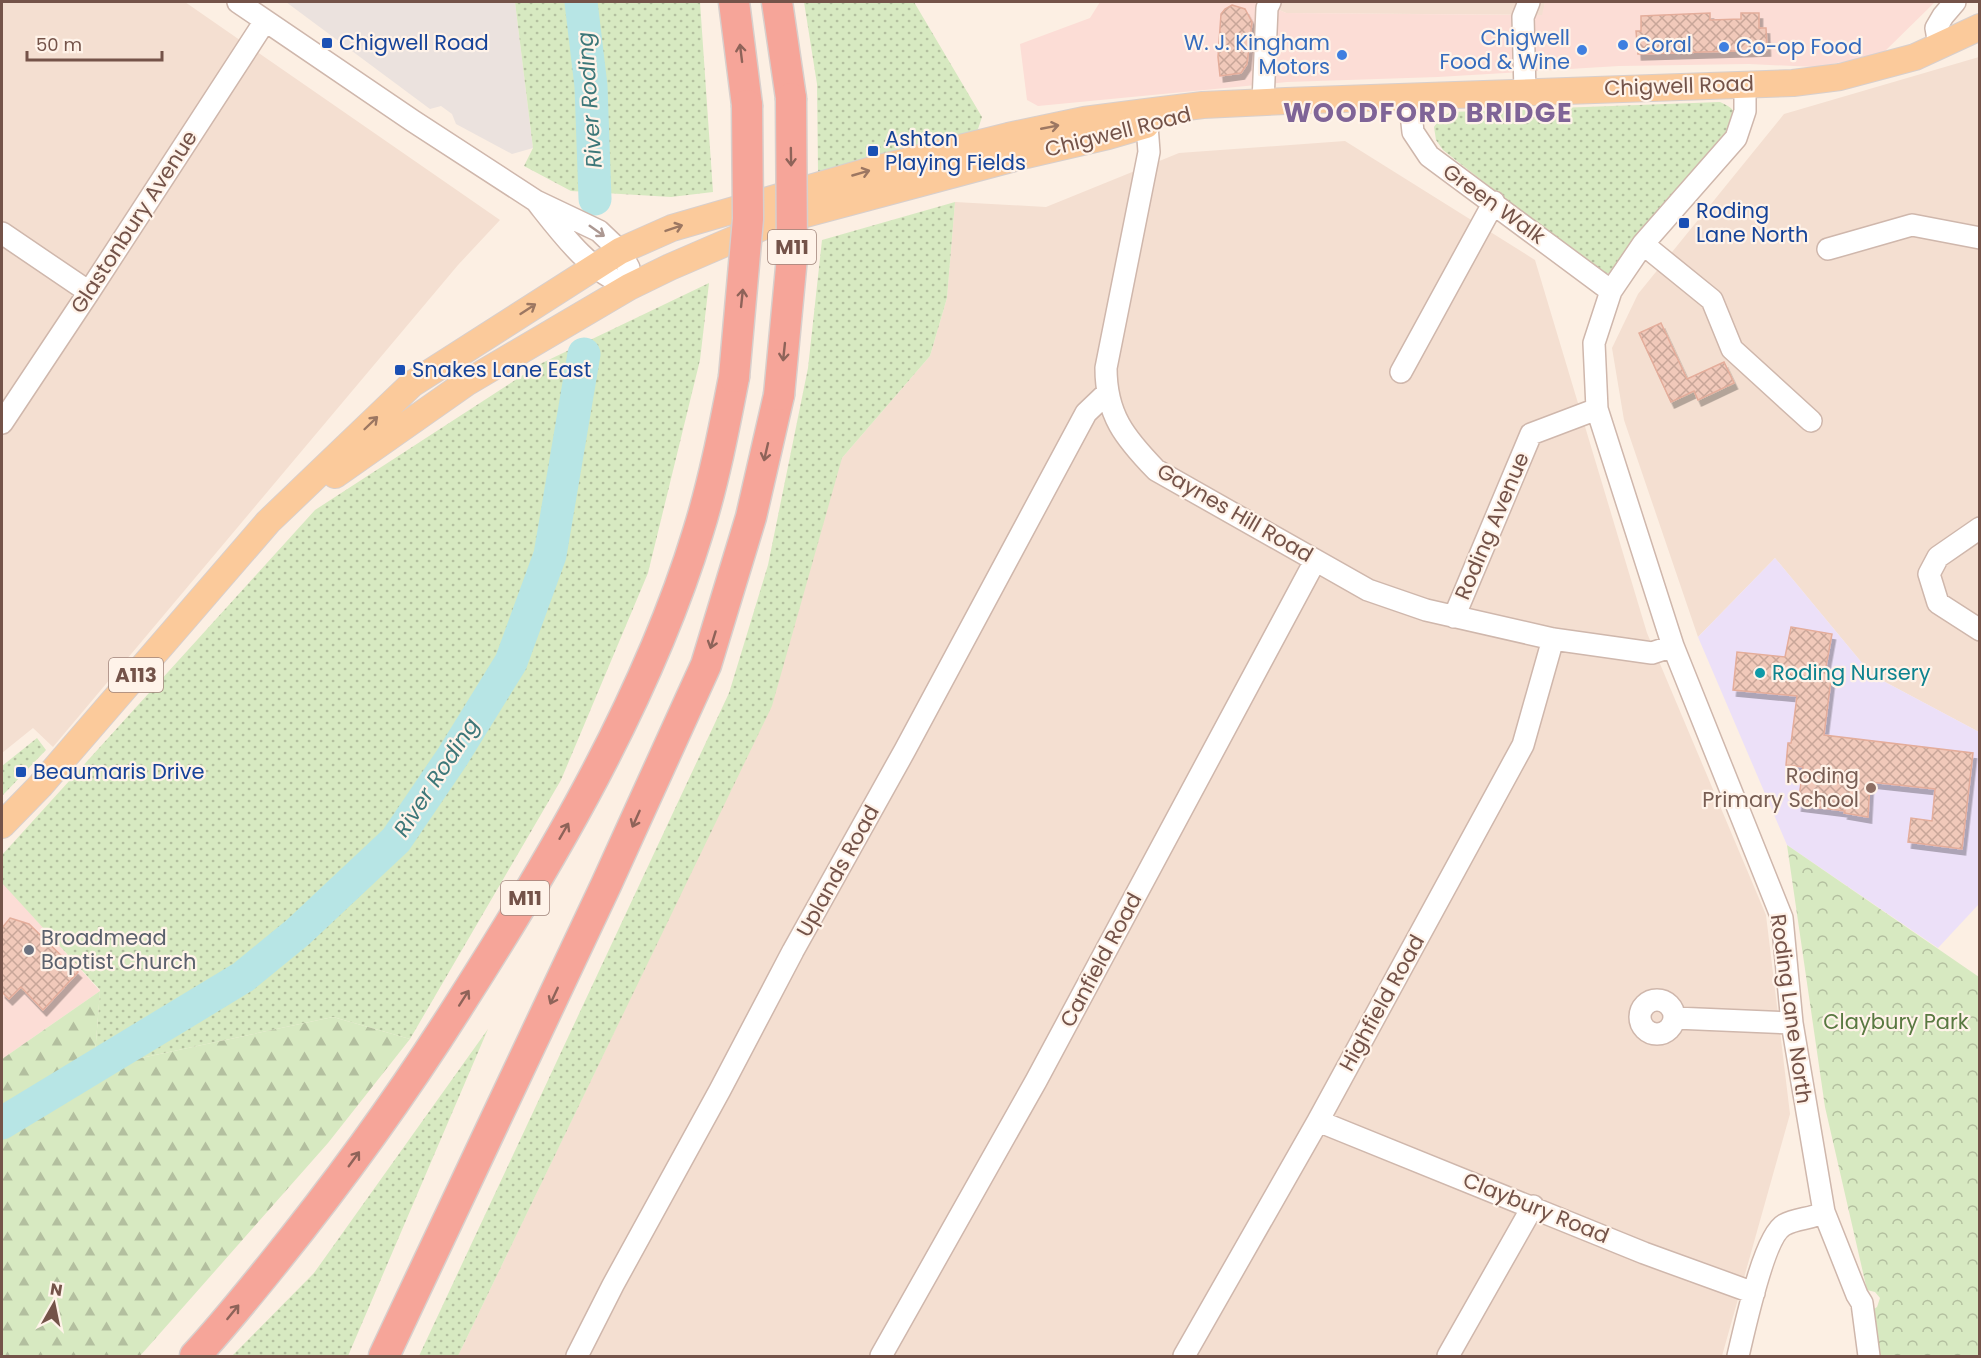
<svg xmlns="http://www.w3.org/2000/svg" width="1981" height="1358" viewBox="0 0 1981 1358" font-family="Poppins,sans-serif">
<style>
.residential{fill:#f4dfd1}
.commercial{fill:#fcddd6}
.industrial{fill:#ebe2de}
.education{fill:#ece0f8}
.grass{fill:url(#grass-dots)}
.forest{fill:url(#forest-firs)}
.park{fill:url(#park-crowns)}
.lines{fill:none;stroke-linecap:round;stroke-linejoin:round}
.river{stroke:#b7e5e5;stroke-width:33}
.building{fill:url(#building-cross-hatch);stroke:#e4ad9b;stroke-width:1.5;filter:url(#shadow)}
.minor-casing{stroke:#cfb7ac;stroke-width:24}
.major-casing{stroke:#d8cfcc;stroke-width:28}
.highway-casing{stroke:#d8cfcc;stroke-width:33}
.minor{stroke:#fff;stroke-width:21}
.major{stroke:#fbca9b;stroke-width:26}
.highway{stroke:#f6a599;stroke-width:30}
.highway-bridge-casing{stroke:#d8cfcc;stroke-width:33;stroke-linecap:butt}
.highway-bridge{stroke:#f6a599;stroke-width:30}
.oneway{stroke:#8e6359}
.oneway2{stroke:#9c7762}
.oneway3{stroke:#ac9892}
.transit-dot{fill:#1a4fb4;stroke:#fff3e9;stroke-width:2}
.shop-dot{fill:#3f7fe0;stroke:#fff3e9;stroke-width:2}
.culture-dot{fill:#0f9aa8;stroke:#fff3e9;stroke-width:2}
.education-dot{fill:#8d6e63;stroke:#fff3e9;stroke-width:2}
.worship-dot{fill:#6b7280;stroke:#fff3e9;stroke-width:2}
.labels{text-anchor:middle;stroke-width:4.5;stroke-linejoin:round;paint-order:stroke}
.shield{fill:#fff3e9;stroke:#9e8379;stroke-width:1.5}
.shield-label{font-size:20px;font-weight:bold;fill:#745349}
.shop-label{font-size:21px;fill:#366cbe;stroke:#fff3e9;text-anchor:end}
.transit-label{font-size:21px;fill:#164399;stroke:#fff3e9;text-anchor:start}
.street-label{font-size:21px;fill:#745349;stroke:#fff3e9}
.culture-label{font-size:21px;fill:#0d838f;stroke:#fff3e9;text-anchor:start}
.education-label{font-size:21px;fill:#785e54;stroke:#fff3e9;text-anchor:end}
.worship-label{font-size:21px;fill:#5b616d;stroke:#fff3e9;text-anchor:start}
.park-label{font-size:21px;fill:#597941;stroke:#fff3e9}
.water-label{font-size:22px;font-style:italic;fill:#3d7779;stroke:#fff3e9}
.district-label{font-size:27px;font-weight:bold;letter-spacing:1.5px;fill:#7f6497;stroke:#fff3e9}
</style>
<defs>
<pattern id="grass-dots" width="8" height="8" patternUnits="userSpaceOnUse" patternTransform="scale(1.5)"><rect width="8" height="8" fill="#d7e9c1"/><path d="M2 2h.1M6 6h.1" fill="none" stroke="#b3bf9f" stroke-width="1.8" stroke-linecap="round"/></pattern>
<pattern id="forest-firs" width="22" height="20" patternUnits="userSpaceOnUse" patternTransform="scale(1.5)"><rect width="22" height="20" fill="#d7e9c1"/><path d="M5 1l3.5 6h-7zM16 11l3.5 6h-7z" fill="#b3bf9f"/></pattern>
<pattern id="park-crowns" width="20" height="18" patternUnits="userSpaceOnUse" patternTransform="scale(1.5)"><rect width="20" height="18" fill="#d7e9c1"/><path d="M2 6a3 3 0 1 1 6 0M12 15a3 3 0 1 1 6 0" fill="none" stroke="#b3bf9f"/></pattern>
<pattern id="building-cross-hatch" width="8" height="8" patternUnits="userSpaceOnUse" patternTransform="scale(1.5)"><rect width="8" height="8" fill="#f1c9ba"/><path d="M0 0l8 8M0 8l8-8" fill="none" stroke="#c8a699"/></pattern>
<filter id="shadow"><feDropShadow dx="3.5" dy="6" stdDeviation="0" flood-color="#0004"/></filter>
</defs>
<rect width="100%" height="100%" fill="#fcefe3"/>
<!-- residential -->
<path class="residential" d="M2,2H185L500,220L458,265L53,747L33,728L2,753Z
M1262,2H1545L1543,15L1286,13Z
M1979,57V732L1872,675L1775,558L1698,637L1624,420L1612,348L1638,294L1784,114Z
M1345,141L1535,260L1647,633L1766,915L1790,1114L1722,1356H458L620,1020L842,458L930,356L947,298L955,202L1046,207L1179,153Z"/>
<!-- commercial -->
<path class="commercial" d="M1100,2H1262L1286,13L1542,15L1545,2H1935L1881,55L1815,67L1749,64L1619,66L1438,77L1287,82L1038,106L1027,100L1020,44L1090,18Z
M2,882L100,991L2,1059Z"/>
<!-- industrial -->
<path class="industrial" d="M286,2H515L533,148L512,154L456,124L452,114L441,106L430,109Z"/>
<!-- education -->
<path class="education" d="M1775,558L1872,675L1979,732V904L1938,948L1787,845L1698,637Z"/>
<!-- grass -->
<path class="grass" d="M515,2H700L713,192L671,197L571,191L524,166L533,148Z
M804,2H914L982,117L977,132L818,172L817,84Z
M1720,102C1735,109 1735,110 1735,126L1611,274L1597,271L1443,150L1436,140L1434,127L1440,118L1451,112Z
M955,202L947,298L930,356L842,458L772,706L458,1356H419L729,693L768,565L808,368L822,240Z
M709,283L700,360L648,573L561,780L410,1039L333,1017L94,1068L100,990L2,883V855L315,510L540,364Z
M37,738L46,750L2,796V766Z
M488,1029L348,1356H232L314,1273Z"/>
<!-- forest -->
<path class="forest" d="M100,991L94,1068L333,1017L410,1039L328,1143L140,1356H2V1059Z"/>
<!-- park -->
<path class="park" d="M1787,845L1979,977V1356H1879L1871,1311L1877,1307L1880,1298L1875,1292L1867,1290L1825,1107Z"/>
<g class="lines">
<!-- river -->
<path class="river" d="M581,2L591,86L595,199
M2,1123L243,977L298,932L396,840L453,756L511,662L550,555L584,354"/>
</g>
<!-- building -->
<path class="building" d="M1232,5L1245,9L1252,22L1247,64L1241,73L1220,76L1218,57L1221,14L1225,9Z
M1710,13V20L1741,19V13H1759V28H1766L1767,50L1638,54L1636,31H1641V16Z
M1661,323L1687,379L1724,362L1734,383L1698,400L1694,391L1671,402L1639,333Z
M1791,627L1832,634L1825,672H1832L1824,735L1973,753L1962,849L1908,842L1911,818L1932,821L1935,789L1870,782L1868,817L1844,813L1845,811L1798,805L1803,767L1786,765L1788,743H1791L1797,696L1733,690L1737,652L1785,657Z
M10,918L29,924L78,972L43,1010L21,987L9,999L2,992V928Z"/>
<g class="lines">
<defs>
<path id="minor" d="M238,2L413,121L536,201L599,231L620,251L629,268V287C588,270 563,235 536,201
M1939,45L1936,28L1943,16L1955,2
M1745,84V111L1736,138L1643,244L1611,291L1594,343L1597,409L1673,646L1782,918L1792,1023L1824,1212L1857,1295L1862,1303L1869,1356
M1525,92L1523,17L1529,2
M1409,95L1413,132L1429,156L1611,291
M1263,102L1267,8L1270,2
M1146,112L1149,152L1106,368C1106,415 1125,438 1156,470L1368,590L1426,610L1553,639L1652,653L1673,646
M2,233L89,292
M1643,244L1712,300L1732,349L1811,421
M1828,249L1912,225L1980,238
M1401,372L1494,202
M2,423L89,292L265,21
M1980,528L1938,557L1929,574L1938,603L1980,630
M1454,617L1531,434L1597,409
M1640 1017a17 17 0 1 1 34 0a17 17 0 1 1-34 0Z
M1675,1018L1792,1023
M1318,1121L1644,1253L1754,1293
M577,1356L613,1285L720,1090L793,951L905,750L1086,413L1108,392
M881,1356L1036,1081L1315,561
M1184,1356L1318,1121L1523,745L1553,639
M1448,1356L1533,1206
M1738,1356C1744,1331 1764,1236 1784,1225C1797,1218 1812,1219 1824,1212"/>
<path id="major" d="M335,475L466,383L629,287L670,267L772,223L1026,155L1108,136L1146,125
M2,825L40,786L268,522L412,384L620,251L672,228L879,168L1008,136L1084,120L1146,112L1203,105L1286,101L1793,83L1840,77L1915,57L1980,27"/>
<path id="highway" d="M734,2L747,105
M777,2L791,98
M195,1356C222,1327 247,1296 272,1265C340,1181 403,1094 461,1002C553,858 648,696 698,532C714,481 724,429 734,377
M384,1356L606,885L706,665L751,517L779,395"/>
</defs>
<!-- minor casing -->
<use href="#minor" class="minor-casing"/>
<!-- major casing -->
<use href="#major" class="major-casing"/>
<!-- highway casing -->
<use href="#highway" class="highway-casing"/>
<!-- minor -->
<use href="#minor" class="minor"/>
<!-- major -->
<use href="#major" class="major"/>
<!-- highway -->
<use href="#highway" class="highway"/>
<defs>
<path id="highway-bridge" d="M734,377L748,219L747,105
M779,395L792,257L791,98"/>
</defs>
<!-- highway-bridge casing -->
<use href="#highway-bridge" class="highway-bridge-casing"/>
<!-- highway-bridge -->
<use href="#highway-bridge" class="highway-bridge"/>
</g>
<!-- one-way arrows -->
<defs><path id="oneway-shaft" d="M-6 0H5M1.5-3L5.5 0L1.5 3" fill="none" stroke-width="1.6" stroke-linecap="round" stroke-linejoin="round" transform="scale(1.5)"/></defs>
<g class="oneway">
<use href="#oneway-shaft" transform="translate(741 53) rotate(-97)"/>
<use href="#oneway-shaft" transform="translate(791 157) rotate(89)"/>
<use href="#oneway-shaft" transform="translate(742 298) rotate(-84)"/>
<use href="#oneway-shaft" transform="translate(784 352) rotate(96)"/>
<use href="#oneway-shaft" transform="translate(766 452) rotate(103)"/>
<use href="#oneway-shaft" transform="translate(713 640) rotate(107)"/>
<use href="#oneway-shaft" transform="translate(636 819) rotate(114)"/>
<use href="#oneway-shaft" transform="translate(564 831) rotate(-60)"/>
<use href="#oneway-shaft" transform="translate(554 996) rotate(115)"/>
<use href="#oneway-shaft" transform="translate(464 998) rotate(-57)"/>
<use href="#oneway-shaft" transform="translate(354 1159) rotate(-54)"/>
<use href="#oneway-shaft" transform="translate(233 1312) rotate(-51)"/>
</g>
<g class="oneway2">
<use href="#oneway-shaft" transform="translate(1050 127) rotate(-11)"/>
<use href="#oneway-shaft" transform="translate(861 173) rotate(-16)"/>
<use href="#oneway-shaft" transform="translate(674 228) rotate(-19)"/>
<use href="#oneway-shaft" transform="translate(528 309) rotate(-33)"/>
<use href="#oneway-shaft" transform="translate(371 423) rotate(-44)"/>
</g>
<use class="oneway3" href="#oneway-shaft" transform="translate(597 231) rotate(35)"/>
<!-- markers -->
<g class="transit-dot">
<rect x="321" y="37" width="12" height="12" rx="3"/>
<rect x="867" y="145" width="12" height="12" rx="3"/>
<rect x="1678" y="217" width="12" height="12" rx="3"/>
<rect x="394" y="364" width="12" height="12" rx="3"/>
<rect x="15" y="766" width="12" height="12" rx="3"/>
</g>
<g class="shop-dot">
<circle cx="1623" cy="45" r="6"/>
<circle cx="1724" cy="47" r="6"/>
<circle cx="1582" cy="50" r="6"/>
<circle cx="1342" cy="55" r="6"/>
</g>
<circle class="culture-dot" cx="1760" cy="673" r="6"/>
<circle class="education-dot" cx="1871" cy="788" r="6"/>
<circle class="worship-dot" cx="29" cy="950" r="6"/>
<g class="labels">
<!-- shield labels -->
<g class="shield">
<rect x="768" y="230" width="48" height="34" rx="4.5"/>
<rect x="109" y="658" width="54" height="34" rx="4.5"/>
<rect x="501" y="881" width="48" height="34" rx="4.5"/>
</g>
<g class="shield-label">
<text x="792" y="254">M11</text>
<text x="136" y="682">A113</text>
<text x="525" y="905">M11</text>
</g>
<!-- shop labels -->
<g class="shop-label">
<text x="1570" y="45">Chigwell<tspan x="1570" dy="24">Food &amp; Wine</tspan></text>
<text x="1330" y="50">W. J. Kingham<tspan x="1330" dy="24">Motors</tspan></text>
<text x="1635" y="52" text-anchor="start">Coral</text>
<text x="1736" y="54" text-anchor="start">Co-op Food</text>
</g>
<!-- transit labels -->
<g class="transit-label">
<text x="339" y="50">Chigwell Road</text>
<text x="885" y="146">Ashton<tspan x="885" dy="24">Playing Fields</tspan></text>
<text x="1696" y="218">Roding<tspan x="1696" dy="24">Lane North</tspan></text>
<text x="412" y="377">Snakes Lane East</text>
<text x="33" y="779">Beaumaris Drive</text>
</g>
<!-- street labels -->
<g class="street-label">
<text transform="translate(1679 86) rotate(-2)" y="7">Chigwell Road</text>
<text transform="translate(1118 132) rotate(-14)" y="7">Chigwell Road</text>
<text transform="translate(1494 204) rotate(36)" y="7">Green Walk</text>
<text transform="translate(134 222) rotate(-57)" y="7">Glastonbury Avenue</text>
<text transform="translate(1235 513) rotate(30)" y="7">Gaynes Hill Road</text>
<text transform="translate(1492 526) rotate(-67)" y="7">Roding Avenue</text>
<text transform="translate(838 871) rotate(-61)" y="7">Uplands Road</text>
<text transform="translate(1101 960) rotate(-62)" y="7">Canfield Road</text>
<text transform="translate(1382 1003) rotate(-61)" y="7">Highfield Road</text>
<text transform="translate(1791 1009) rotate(82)" y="7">Roding Lane North</text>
<text transform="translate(1536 1208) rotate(22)" y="7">Claybury Road</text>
</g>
<!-- culture labels -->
<g class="culture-label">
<text x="1772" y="680">Roding Nursery</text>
</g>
<!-- education labels -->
<g class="education-label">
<text x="1859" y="783">Roding<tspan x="1859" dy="24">Primary School</tspan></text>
</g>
<!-- worship labels -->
<g class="worship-label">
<text x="41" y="945">Broadmead<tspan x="41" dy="24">Baptist Church</tspan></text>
</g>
<!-- park labels -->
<g class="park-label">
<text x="1896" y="1029">Claybury Park</text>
</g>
<!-- water labels -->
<g class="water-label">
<text transform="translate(589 100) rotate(-94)" y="8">River Roding</text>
<text transform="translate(436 777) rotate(-57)" y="8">River Roding</text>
</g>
<!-- district labels -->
<g class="district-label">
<text x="1428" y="122">WOODFORD BRIDGE</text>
</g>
</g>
<!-- border -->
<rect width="1981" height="1358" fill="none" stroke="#745349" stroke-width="6"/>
<!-- north arrow -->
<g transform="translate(54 1304) rotate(9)" stroke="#fff3e9" stroke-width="4.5" paint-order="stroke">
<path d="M0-4.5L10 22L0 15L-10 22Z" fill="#745349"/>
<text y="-9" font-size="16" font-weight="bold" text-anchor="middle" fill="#745349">N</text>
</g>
<!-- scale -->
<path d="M27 51v9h135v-9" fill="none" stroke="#745349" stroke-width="3"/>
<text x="36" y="51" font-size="18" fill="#745349" stroke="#fff3e9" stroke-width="4.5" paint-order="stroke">50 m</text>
</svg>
